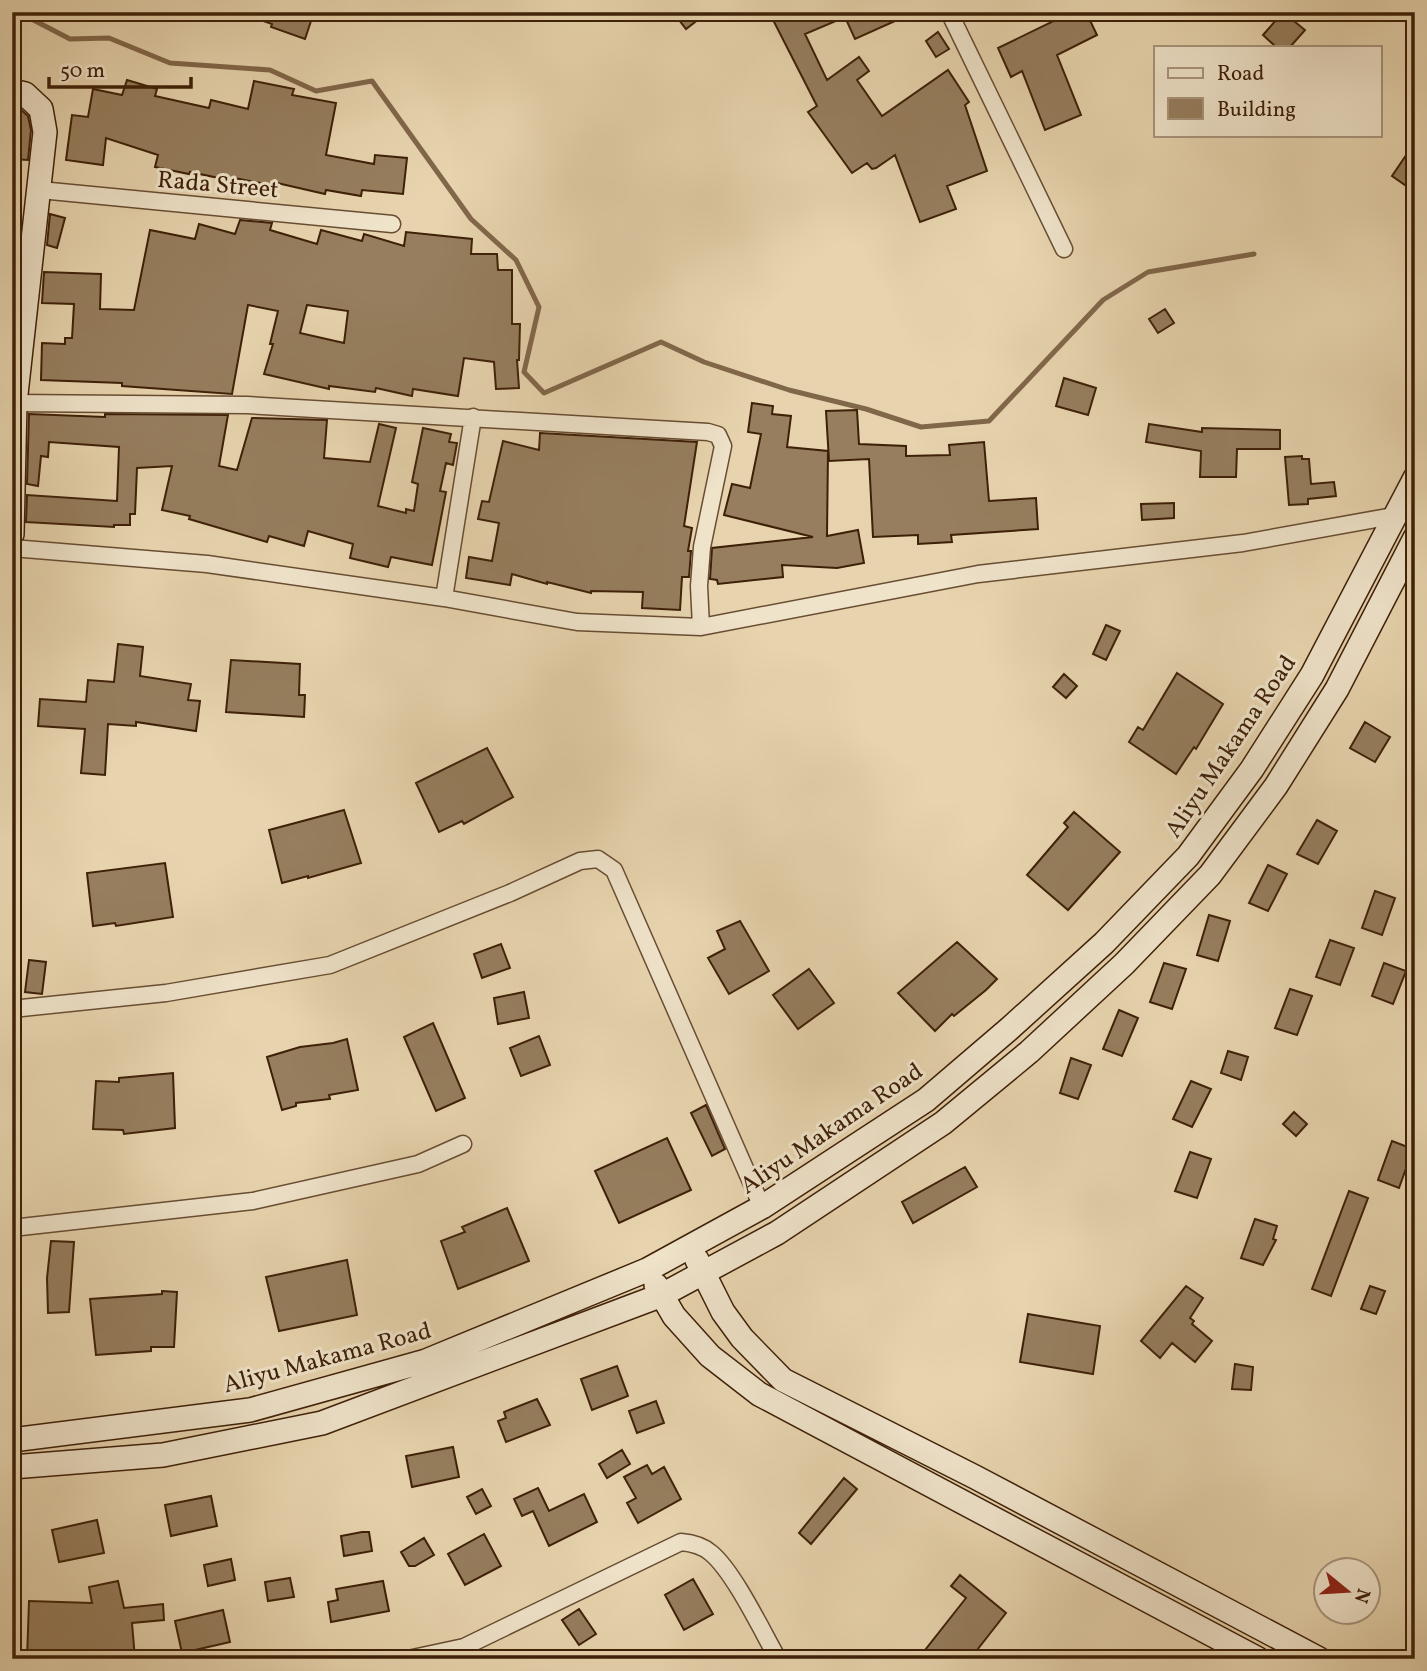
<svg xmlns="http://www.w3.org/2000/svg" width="1427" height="1671" viewBox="0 0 1427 1671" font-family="Vollkorn,serif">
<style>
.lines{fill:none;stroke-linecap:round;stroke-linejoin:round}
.stream{stroke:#81674a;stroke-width:5}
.building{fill:#967e5e;stroke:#3e2008;stroke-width:2;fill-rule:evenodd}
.street-casing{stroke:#684d32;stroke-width:19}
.secondary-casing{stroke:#3e2008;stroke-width:26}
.street{stroke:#efe3ca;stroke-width:16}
.secondary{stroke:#efe3ca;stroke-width:23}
.labels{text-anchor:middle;stroke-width:6;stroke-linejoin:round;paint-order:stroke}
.street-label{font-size:24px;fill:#3e2008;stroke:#efe3ca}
</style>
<rect width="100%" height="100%" fill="#e7d4ae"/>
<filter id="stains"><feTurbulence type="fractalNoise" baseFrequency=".00286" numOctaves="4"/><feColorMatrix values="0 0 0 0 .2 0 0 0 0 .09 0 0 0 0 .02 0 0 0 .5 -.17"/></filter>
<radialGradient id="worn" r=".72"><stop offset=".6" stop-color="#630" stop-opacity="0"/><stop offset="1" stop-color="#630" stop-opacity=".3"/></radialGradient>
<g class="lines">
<!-- stream -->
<path class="stream" d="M18,12L70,39L109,38L170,63L270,70L316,91L372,81L471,219L516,260L539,307L524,372L544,393L661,342L704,362L789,390L866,409L921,427L989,421L1103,300L1148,272L1254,254"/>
</g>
<!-- building -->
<path class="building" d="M244,12H314L305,39L271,27L272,24L244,14Z
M673,12H708L686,29Z
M769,12H915L855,39L845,17L805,34L827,80L859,57L869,71L857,80L882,116L948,70L969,102L965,105L987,171L947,186L956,209L920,222L895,155L876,168L872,169L867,163L852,173L808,112L817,106Z
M1072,12H1086L1097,35L1057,55L1081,115L1045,130L1022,71L1011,77L998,48Z
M1283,12L1305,30L1290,47H1276L1263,35Z
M938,32L949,49L936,57L926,41Z
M127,80L157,89L155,96L209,108L211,100L248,109L254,81L294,89L292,95L336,103L326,155L374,164L375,155L407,158L403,194L362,190L361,196L326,190L325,194L277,183L276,186L234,178L233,181L190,172L189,174L155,167L158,155L106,138L103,165L66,160L72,115L88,117L93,89L122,95Z
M12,108L20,109L28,116L31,130L28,160L12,159Z
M1415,142V192L1392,176Z
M50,214L65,218L57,248L47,245Z
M240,220L272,223L270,230L317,244L321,230L362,241L364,234L404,246L406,232L472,239L471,254H497L498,270H512V324H520L519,360H517L519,388L496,389L494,362L464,358L458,396L413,389L412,396L376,388L375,392L329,386V389L264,374L273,344H270L278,311L248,305L232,394L122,386V383L41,380L42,343L65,344V338H72L74,304L42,303L44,272L101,274L100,309L134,310L150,230L195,239L199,224L235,234ZM307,305L348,311L344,343L300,333Z
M1165,309L1174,323L1158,333L1149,319Z
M1064,378L1096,388L1088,415L1056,406Z
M752,403L773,406L772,414L791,416L787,447L828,451L827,536L858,530L864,563L837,568L782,565L783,577L718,584L717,580L710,579L712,548L813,537L724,515L732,484L750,488L761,434L748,432Z
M857,410L859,444L906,446V456L950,455L949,445L984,442L989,501L1036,498L1038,529L951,535L952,542L918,544V535L873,537L869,459L829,461L826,411Z
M29,414L105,417V414L228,415L219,466L237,470L252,418L327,420L324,458L370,462L379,424L396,428L378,506L406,513V509L414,511L418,484L412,482L423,428L451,434L449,442L457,443L453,465L446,463L440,491L446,492L432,565L391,557L388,567L350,558L353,544L308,531L304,546L269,536L267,542L189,519L190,516L162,510L172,466L137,468L135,514H130V525H114V527L26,522L27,495L117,501L119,447L49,442L48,457L41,456L38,486L27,484Z
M1149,424L1202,432V428L1280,430V449H1237L1236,477H1200L1201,451L1146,442Z
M540,433L697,442L684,526L692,528L688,551H691L689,577H682L680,610L642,608L643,592L591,591V593L547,582V584L512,574L510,585L466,578L469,557L492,561L499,523L478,519L482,501L489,502L503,441L539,450Z
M1302,456V459H1309L1311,484L1334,482L1336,496L1308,499V504L1289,505L1285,457Z
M1174,503V518L1142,520L1141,504Z
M1106,625L1120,631L1106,660L1093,654Z
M118,644L143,647L140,676L191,684L188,700L200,701L196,731L136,722V726L108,724L105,775L81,773L85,729L38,726L40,699L86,702L88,680L114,682Z
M231,660L300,664L299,695H305L304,717L226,712Z
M1177,673L1223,704L1196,749L1194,747L1176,774L1129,742L1138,727L1143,730Z
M1064,674L1077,686L1066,698L1053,687Z
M1365,722L1390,737L1375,762L1350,748Z
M487,748L513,797L464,824L462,821L439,832L416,783Z
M344,810L361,863L308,878V876L282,883L269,830Z
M1074,812L1120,852L1068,910L1027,875L1068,827L1064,823Z
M1317,820L1337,831L1318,864L1297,854Z
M165,863L173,917L116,926L115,923L93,926L87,873Z
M1268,865L1287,874L1268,911L1249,903Z
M1375,891L1395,898L1382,935L1362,928Z
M1209,915L1230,921L1218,961L1197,955Z
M740,921L769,971L729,994L708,958L725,949L717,931Z
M1330,940L1354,948L1340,985L1316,977Z
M957,942L997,979L986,990L954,1016L952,1014L935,1031L898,993Z
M501,944L510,968L482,978L474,954Z
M29,960L46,962L42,994L25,992Z
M1164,963L1186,969L1172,1009L1150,1002Z
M1384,963L1406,971L1393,1004L1372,996Z
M809,969L834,1003L798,1029L773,995Z
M1290,989L1312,996L1297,1035L1275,1028Z
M524,992L529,1018L498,1024L494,998Z
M1119,1010L1138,1018L1122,1056L1103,1049Z
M433,1023L465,1098L436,1111L404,1037Z
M539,1036L550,1065L521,1076L510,1048Z
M347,1039L358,1090L329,1095L330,1099L296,1103V1106L282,1110L267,1057L300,1047L333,1043Z
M1228,1051L1248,1057L1241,1080L1221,1073Z
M1071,1058L1091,1065L1078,1099L1060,1093Z
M173,1073L175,1128L124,1134L123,1130L93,1129L96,1081L119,1082V1078Z
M1191,1081L1211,1089L1192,1127L1173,1119Z
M706,1105L725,1149L712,1156L691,1113Z
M1294,1112L1307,1124L1296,1136L1283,1124Z
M667,1138L691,1190L619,1223L595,1171Z
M1392,1141L1413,1149L1399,1188L1378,1180Z
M1190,1152L1211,1159L1197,1198L1175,1191Z
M965,1167L977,1187L913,1223L902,1202Z
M1349,1191L1368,1198L1331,1296L1312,1289Z
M507,1208L529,1261L458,1289L441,1241L465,1232L462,1227Z
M1255,1219L1277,1226L1273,1239L1276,1240L1263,1265L1241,1258Z
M51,1241L74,1242L69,1312L48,1313L47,1278Z
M347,1260L357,1315L279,1331L266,1277Z
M1186,1286L1203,1298L1190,1318L1194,1321L1192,1324L1212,1341L1195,1362L1172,1343L1160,1358L1141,1341Z
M1370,1286L1385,1291L1376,1314L1361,1309Z
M162,1291L177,1292L174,1347H151V1351L96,1355L90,1299L162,1294Z
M1028,1314L1100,1326L1093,1374L1020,1362Z
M1235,1364L1253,1367L1251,1390L1232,1389Z
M617,1366L628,1396L592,1410L581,1379Z
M537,1399L550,1425L506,1442L498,1421L506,1418L504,1412Z
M656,1401L664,1423L637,1433L629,1411Z
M453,1447L459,1477L412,1487L406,1456Z
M622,1450L630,1464L607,1478L599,1464Z
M647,1465L652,1474L664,1467L681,1499L638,1523L627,1503L636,1498L624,1477Z
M844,1478L857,1489L811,1544L799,1533Z
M538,1488L549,1511L584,1494L597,1522L549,1546L533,1511L522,1516L514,1499Z
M482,1489L491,1506L476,1514L467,1497Z
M211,1496L217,1526L171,1536L165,1505Z
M97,1520L104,1553L59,1562L52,1530Z
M362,1532H369L372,1551L344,1556L341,1536Z
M484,1534L501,1566L465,1585L448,1554Z
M424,1538L434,1555L415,1566H409L401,1552Z
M231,1559L235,1580L208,1586L204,1565Z
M960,1575L1006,1613L970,1659H918L966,1598L951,1586Z
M290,1578L294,1597L268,1601L265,1582Z
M693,1579L713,1614L684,1630L665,1595Z
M118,1581L124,1608L163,1604L164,1620L132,1623L135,1659H27L29,1601L92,1603L89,1587Z
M383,1581L389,1611L331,1622L328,1602L338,1600L336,1589Z
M579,1609L596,1634L579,1645L562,1620Z
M223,1610L230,1642L182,1653L175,1621Z"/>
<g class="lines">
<defs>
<path id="street" d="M949,12L1064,249
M40,190L392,224
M12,403L247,405L708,432L718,435L723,446L702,547L699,586L701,627
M12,548L207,564L444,598L577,622L701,627L978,574L1243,543L1393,516
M444,598L473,417
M12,1009L166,993L330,965L510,893L580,861L598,859L614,870L762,1207
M12,1228L253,1201L418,1164L463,1144
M408,1659L464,1647L681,1542C692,1543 702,1545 711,1553C734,1572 762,1631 778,1659"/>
<path id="secondary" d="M12,91L25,94L41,109L45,132L15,403L12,534
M697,1260L723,1312L742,1338L783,1380L975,1477L1319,1659
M656,1285L674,1316L710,1356L759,1394L1258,1659
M12,1440L250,1410L426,1361L647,1270L762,1207L926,1100L1009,1029L1104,943L1188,856L1252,769L1312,675L1415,478
M12,1467L163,1455L322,1423L662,1295L777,1233L943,1123L1029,1052L1124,964L1210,875L1276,786L1337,689L1415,538"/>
</defs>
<!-- street casing -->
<use href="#street" class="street-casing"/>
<!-- secondary casing -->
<use href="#secondary" class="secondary-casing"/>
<!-- street -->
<use href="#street" class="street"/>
<!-- secondary -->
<use href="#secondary" class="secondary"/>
</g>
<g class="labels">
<!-- street labels -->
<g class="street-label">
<text transform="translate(218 184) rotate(5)" y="8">Rada Street</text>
<text transform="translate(1230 746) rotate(-56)" y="8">Aliyu Makama Road</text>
<text transform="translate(831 1128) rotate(-34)" y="8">Aliyu Makama Road</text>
<text transform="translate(327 1357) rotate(-15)" y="8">Aliyu Makama Road</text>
</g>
</g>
<!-- margin -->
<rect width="1427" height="1671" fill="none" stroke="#e7d4ae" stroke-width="42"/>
<rect x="14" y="14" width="1399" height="1643" fill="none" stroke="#3e2008" stroke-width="3.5"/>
<rect x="21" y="21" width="1385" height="1629" fill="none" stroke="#3e2008" stroke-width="2"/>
<!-- legend -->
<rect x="1154" y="46" width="228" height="91" fill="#efe3ca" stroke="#a8957c" stroke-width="2"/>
<rect x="1168" y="68" width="35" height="10" fill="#efe3ca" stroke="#a8957c" stroke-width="2"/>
<text x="1217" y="80" font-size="21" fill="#3e2008">Road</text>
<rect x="1168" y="98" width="35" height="21" fill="#967e5e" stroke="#a8957c" stroke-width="2"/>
<text x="1217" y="116" font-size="21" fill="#3e2008">Building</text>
<!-- north arrow -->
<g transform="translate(1347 1591) rotate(108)"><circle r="33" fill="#efe3ca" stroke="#a8957c" stroke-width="2"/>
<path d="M0-5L12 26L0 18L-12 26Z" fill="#8f2418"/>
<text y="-10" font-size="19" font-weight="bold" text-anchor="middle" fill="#3e2008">N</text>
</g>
<!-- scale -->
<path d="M49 77v10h142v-10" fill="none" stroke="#3e2008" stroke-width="3.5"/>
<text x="60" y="77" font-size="21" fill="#3e2008" stroke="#efe3ca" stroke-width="5" paint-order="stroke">50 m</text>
<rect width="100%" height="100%" filter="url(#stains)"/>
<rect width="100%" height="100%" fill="url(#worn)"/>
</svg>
